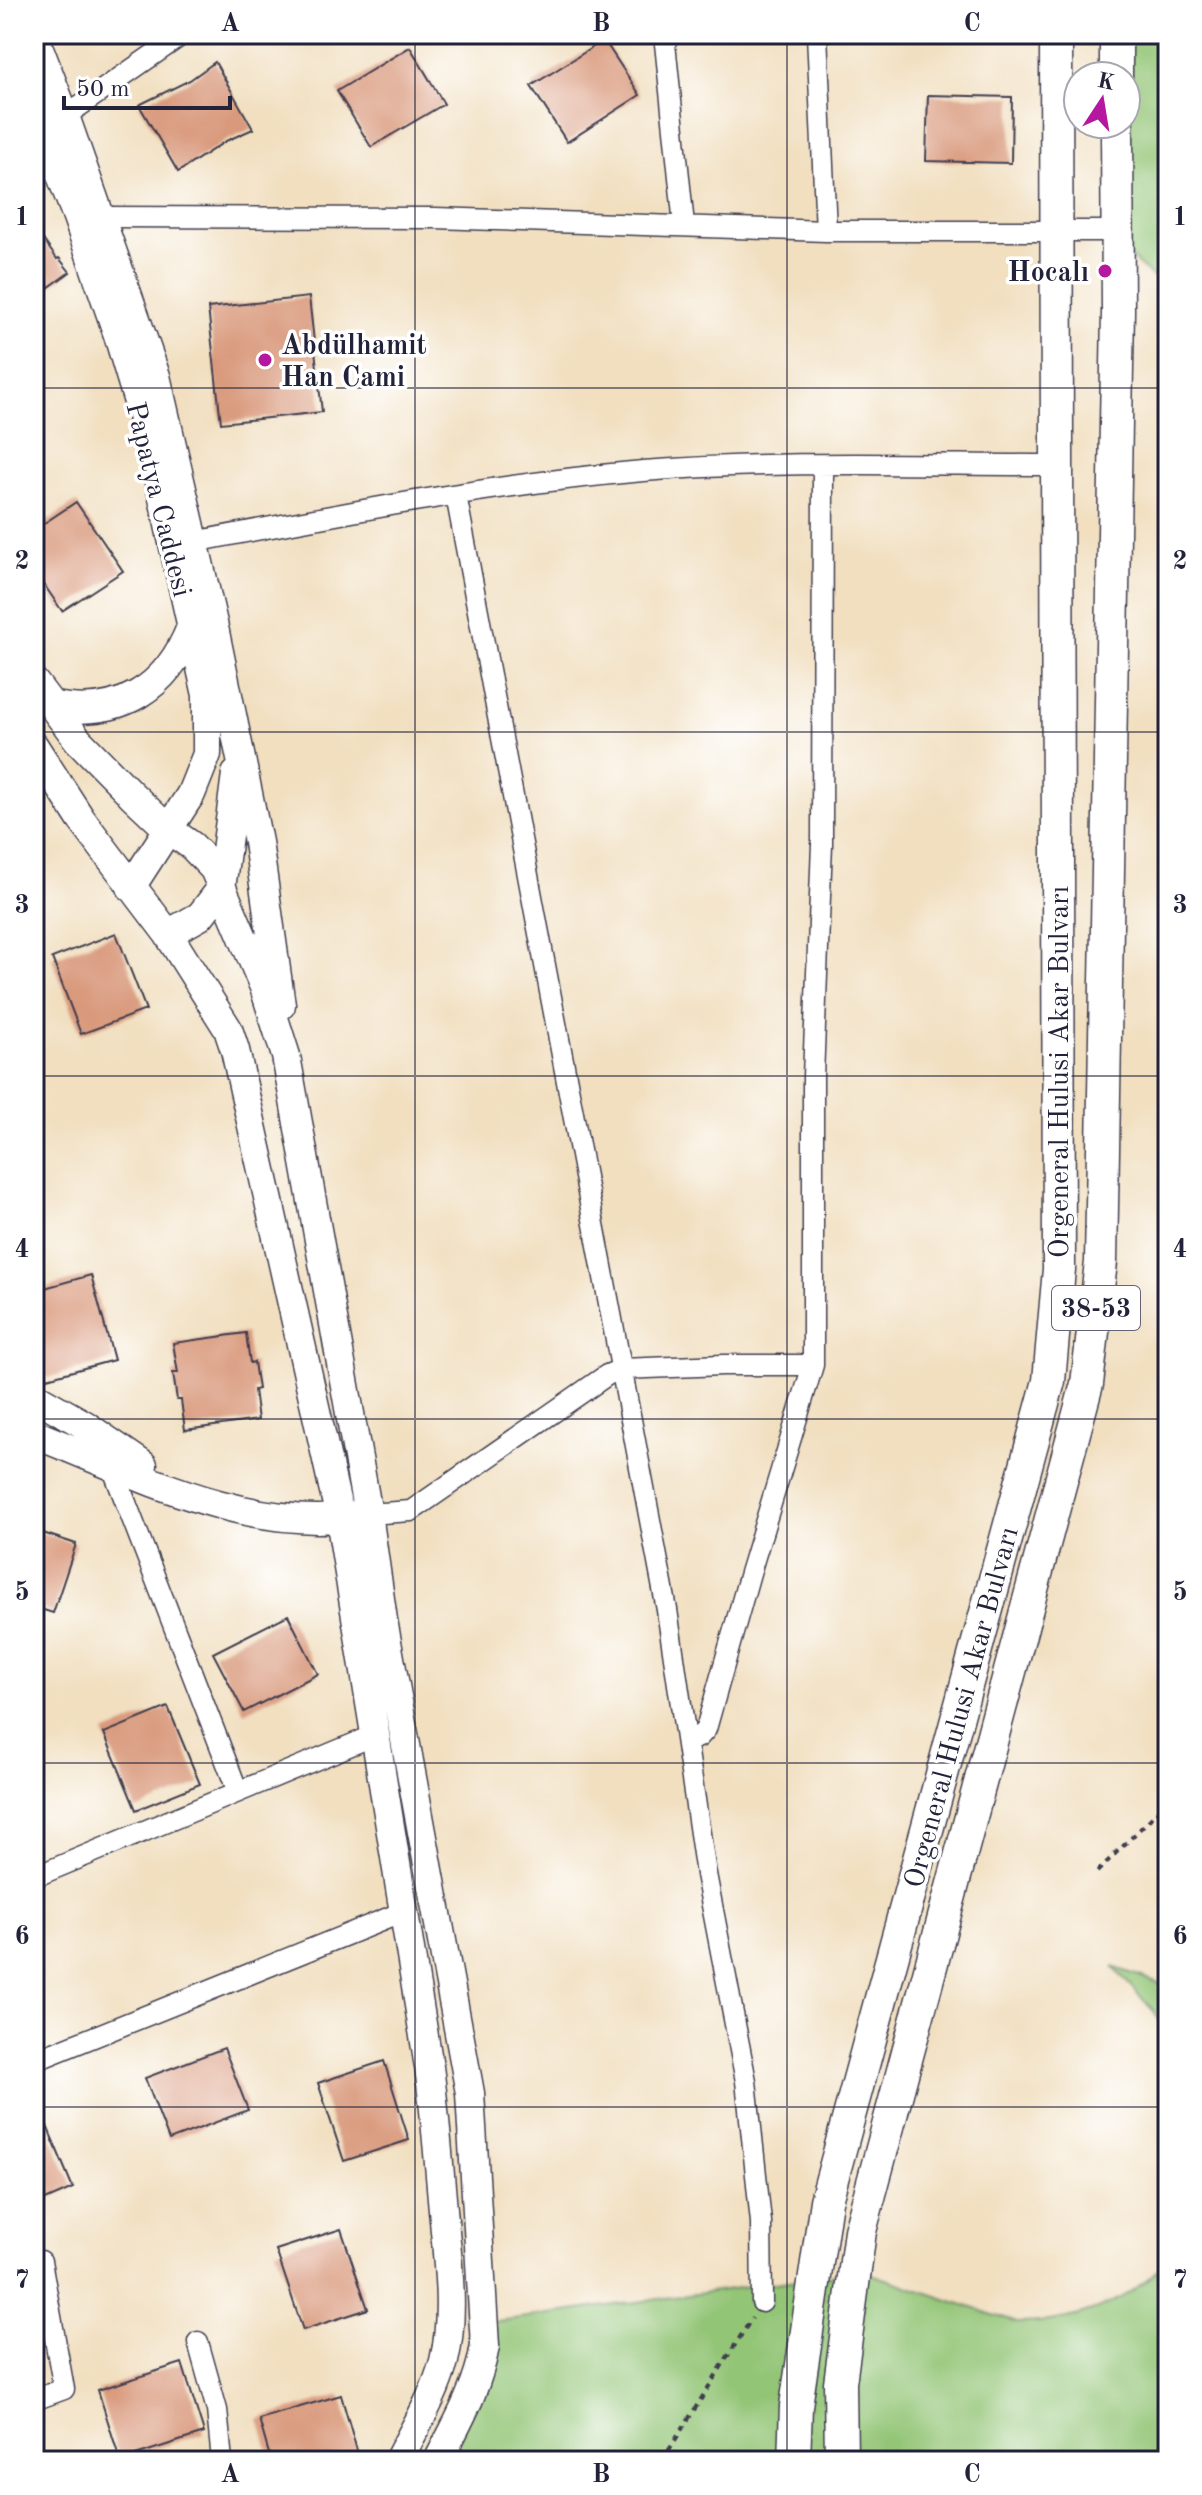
<svg xmlns="http://www.w3.org/2000/svg" width="1202" height="2495" viewBox="0 0 1202 2495" font-family="'Old Standard TT',serif">
<style>
.green{fill:#93c576;stroke:#5a7458;stroke-width:2}
.building{fill:#d9997b}
.lines{fill:none;stroke-linecap:round;stroke-linejoin:round}
.street-casing{stroke:#413e4f;stroke-width:23}
.secondary-casing{stroke:#413e4f;stroke-width:31}
.primary-casing{stroke:#413e4f;stroke-width:35}
.path{stroke:#413e4f;stroke-width:4;stroke-dasharray:6 6;stroke-linecap:butt}
.street{stroke:#fff;stroke-width:20}
.secondary{stroke:#fff;stroke-width:28}
.primary{stroke:#fff;stroke-width:32}
.grid{fill:none;stroke:#22223b;stroke-width:2;stroke-opacity:0.55}
.poi-dot{fill:#b5179e;stroke:#fff;stroke-width:3}
.labels{text-anchor:middle;stroke-width:7;stroke-linejoin:round;paint-order:stroke}
.shield{fill:#fff;stroke:#646476;stroke-width:2}
.shield-label{font-size:26px;font-weight:bold;fill:#22223b}
.poi-label{font-size:28px;font-weight:bold;fill:#22223b;stroke:#fff;text-anchor:end}
.street-label{font-size:28px;fill:#22223b;stroke:#fff}
.neatline{fill:none;stroke:#22223b;stroke-width:3}
.grid-label{font-size:26px;text-anchor:middle;font-weight:bold;fill:#22223b}
</style>
<rect width="100%" height="100%" fill="#fff"/>
<filter id="ink" filterUnits="userSpaceOnUse"><feTurbulence type="fractalNoise" baseFrequency=".0125" numOctaves="2"/><feDisplacementMap in="SourceGraphic" scale="16" xChannelSelector="R" yChannelSelector="G"/><feConvolveMatrix kernelMatrix="1 2 1 2 8 2 1 2 1" color-interpolation-filters="sRGB"/></filter>
<filter id="wash" filterUnits="userSpaceOnUse"><feTurbulence type="fractalNoise" baseFrequency=".006" numOctaves="4" result="noise"/><feDisplacementMap in="SourceGraphic" scale="32" xChannelSelector="R" yChannelSelector="G"/><feGaussianBlur stdDeviation="1.8" result="paint"/><feColorMatrix in="noise" values="0 0 0 0 0 0 0 0 0 0 0 0 0 0 0 0 0 1.4 0 .05"/><feComposite in="paint" operator="in"/></filter>
<g filter="url(#wash)">
<rect width="100%" height="100%" fill="#f1dfc0"/>
<!-- green -->
<path class="green" d="M1131,34H1168V291L1129,256Z
M1113,1967L1168,1986V2033L1153,2010Z
M1168,2259V2461H417L463,2370L468,2354L469,2325L863,2271L1017,2323C1076,2323 1128,2304 1168,2259Z"/>
<g id="blocks">
<!-- building -->
<path class="building" d="M604,40L640,95L567,142L531,86Z
M410,47L444,104L371,147L337,91Z
M215,62L253,129L226,141L178,172L139,105L190,80Z
M928,95L1012,97L1011,163L926,161Z
M34,227L57,259L59,258L70,272L34,298Z
M309,297L322,412L221,423L208,308Z
M76,502L123,571L62,611L34,570V530Z
M116,933L146,1010L81,1034L52,958Z
M91,1275L114,1360L47,1378L34,1329V1291Z
M246,1333L250,1363L254,1362L258,1389L254,1390L258,1420L185,1430L181,1400H177L173,1373H178L173,1343Z
M34,1530L76,1544L53,1613L34,1607Z
M288,1615L318,1674L244,1712L213,1653Z
M168,1707L200,1784L136,1810L104,1733Z
M224,2048L248,2110L169,2140L145,2078Z
M384,2061L409,2140L344,2161L318,2083Z
M34,2095L73,2188L34,2205Z
M341,2229L368,2309L303,2330L276,2250Z
M182,2363L204,2433L120,2460L98,2390Z
M341,2395L360,2461H271L259,2419Z"/>
</g>
</g>
<g filter="url(#ink)">
<use href="#blocks" fill-opacity="0" stroke="#413e4f" stroke-width="2"/>
<g class="lines">
<defs>
<path id="street" d="M664,34L684,225
M817,34L826,231
M65,116L183,34
M100,217L435,218L826,231H1118
M456,495L667,1610L706,1874L746,2081L761,2222L762,2302
M194,542C343,513 493,484 643,471C780,460 919,465 1056,465
M111,1464L238,1792
M368,1514L411,1511L607,1375L622,1369L723,1365H813
M687,1741L699,1737L706,1729L750,1573L813,1365V1077L822,844L823,465
M34,1877L375,1735
M34,2061L403,1912
M34,2262L41,2261L64,2389L34,2400
M198,2342L217,2410L222,2461"/>
<path id="secondary" d="M34,35L65,116L156,376L215,632L258,842L281,1005
M34,106L77,217L118,335L141,412L161,489L207,695V754L191,794L131,887
M34,682L78,740L132,795L168,829L192,846L214,869L264,987L286,1056L368,1514L383,1620L470,2093L485,2346C478,2388 457,2424 438,2461
M54,706C119,718 167,689 191,627
M34,746L81,819L168,934L228,1029L235,1050L340,1518L429,2067C436,2118 439,2169 444,2220C448,2266 455,2315 444,2361C435,2396 414,2429 398,2461
M168,934L200,916L221,889L236,774
M34,1396L85,1425L143,1465
M34,1434C134,1473 246,1533 356,1516"/>
<path id="primary" d="M1116,34V76
M794,2461L796,2406L826,2201L1049,1381L1059,1269L1056,34
M841,2461L840,2383L860,2231L1087,1384L1101,1262L1118,311L1117,124"/>
</defs>
<!-- street casing -->
<use href="#street" class="street-casing"/>
<!-- secondary casing -->
<use href="#secondary" class="secondary-casing"/>
<!-- primary casing -->
<use href="#primary" class="primary-casing"/>
<!-- path -->
<path class="path" d="M1097,1872L1168,1801
M662,2461L752,2318"/>
<!-- street -->
<use href="#street" class="street"/>
<!-- secondary -->
<use href="#secondary" class="secondary"/>
<!-- primary -->
<use href="#primary" class="primary"/>
</g>
</g>
<!-- grid -->
<path class="grid" d="M415,34V2461M787,34V2461M34,388H1168M34,732H1168M34,1076H1168M34,1419H1168M34,1763H1168M34,2107H1168"/>
<!-- markers -->
<g class="poi-dot">
<circle cx="1105" cy="271" r="8"/>
<circle cx="265" cy="360" r="8"/>
</g>
<g class="labels">
<!-- shield labels -->
<rect class="shield" x="1052" y="1286" width="88" height="44" rx="6"/>
<g class="shield-label">
<text x="1096" y="1317">38-53</text>
</g>
<!-- poi labels -->
<g class="poi-label">
<text x="1089" y="281">Hocalı</text>
<text x="281" y="354" text-anchor="start">Abdülhamit<tspan x="281" dy="32">Han Cami</tspan></text>
</g>
<!-- street labels -->
<g class="street-label">
<text transform="translate(160 499) rotate(76)" y="10">Papatya Caddesi</text>
<text transform="translate(1058 1072) rotate(-90)" y="10">Orgeneral Hulusi Akar Bulvarı</text>
<text transform="translate(960 1707) rotate(-75)" y="10">Orgeneral Hulusi Akar Bulvarı</text>
</g>
</g>
<!-- margin -->
<rect width="1202" height="2495" fill="none" stroke="#fff" stroke-width="88"/>
<!-- north arrow -->
<g transform="translate(1102 100) rotate(12)"><circle r="38" fill="#ffffff" stroke="#a7a7b1" stroke-width="2"/>
<path d="M0-6L14 30L0 20L-14 30Z" fill="#b5179e"/>
<text y="-12" font-size="22" font-weight="bold" text-anchor="middle" fill="#22223b">K</text>
</g>
<!-- scale -->
<path d="M64 96v12h166v-12" fill="none" stroke="#22223b" stroke-width="4"/>
<text x="76" y="96" font-size="24" fill="#22223b" stroke="#ffffff" stroke-width="6" paint-order="stroke">50 m</text>
<rect x="44" y="44" width="1114" height="2407" class="neatline"/>
<g class="grid-label">
<text x="230" y="31">A</text>
<text x="601" y="31">B</text>
<text x="972" y="31">C</text>
<text x="22" y="225">1</text>
<text x="1180" y="225">1</text>
<text x="22" y="569">2</text>
<text x="1180" y="569">2</text>
<text x="22" y="913">3</text>
<text x="1180" y="913">3</text>
<text x="22" y="1257">4</text>
<text x="1180" y="1257">4</text>
<text x="22" y="1600">5</text>
<text x="1180" y="1600">5</text>
<text x="22" y="1944">6</text>
<text x="1180" y="1944">6</text>
<text x="22" y="2288">7</text>
<text x="1180" y="2288">7</text>
<text x="230" y="2482">A</text>
<text x="601" y="2482">B</text>
<text x="972" y="2482">C</text>
</g>
</svg>
